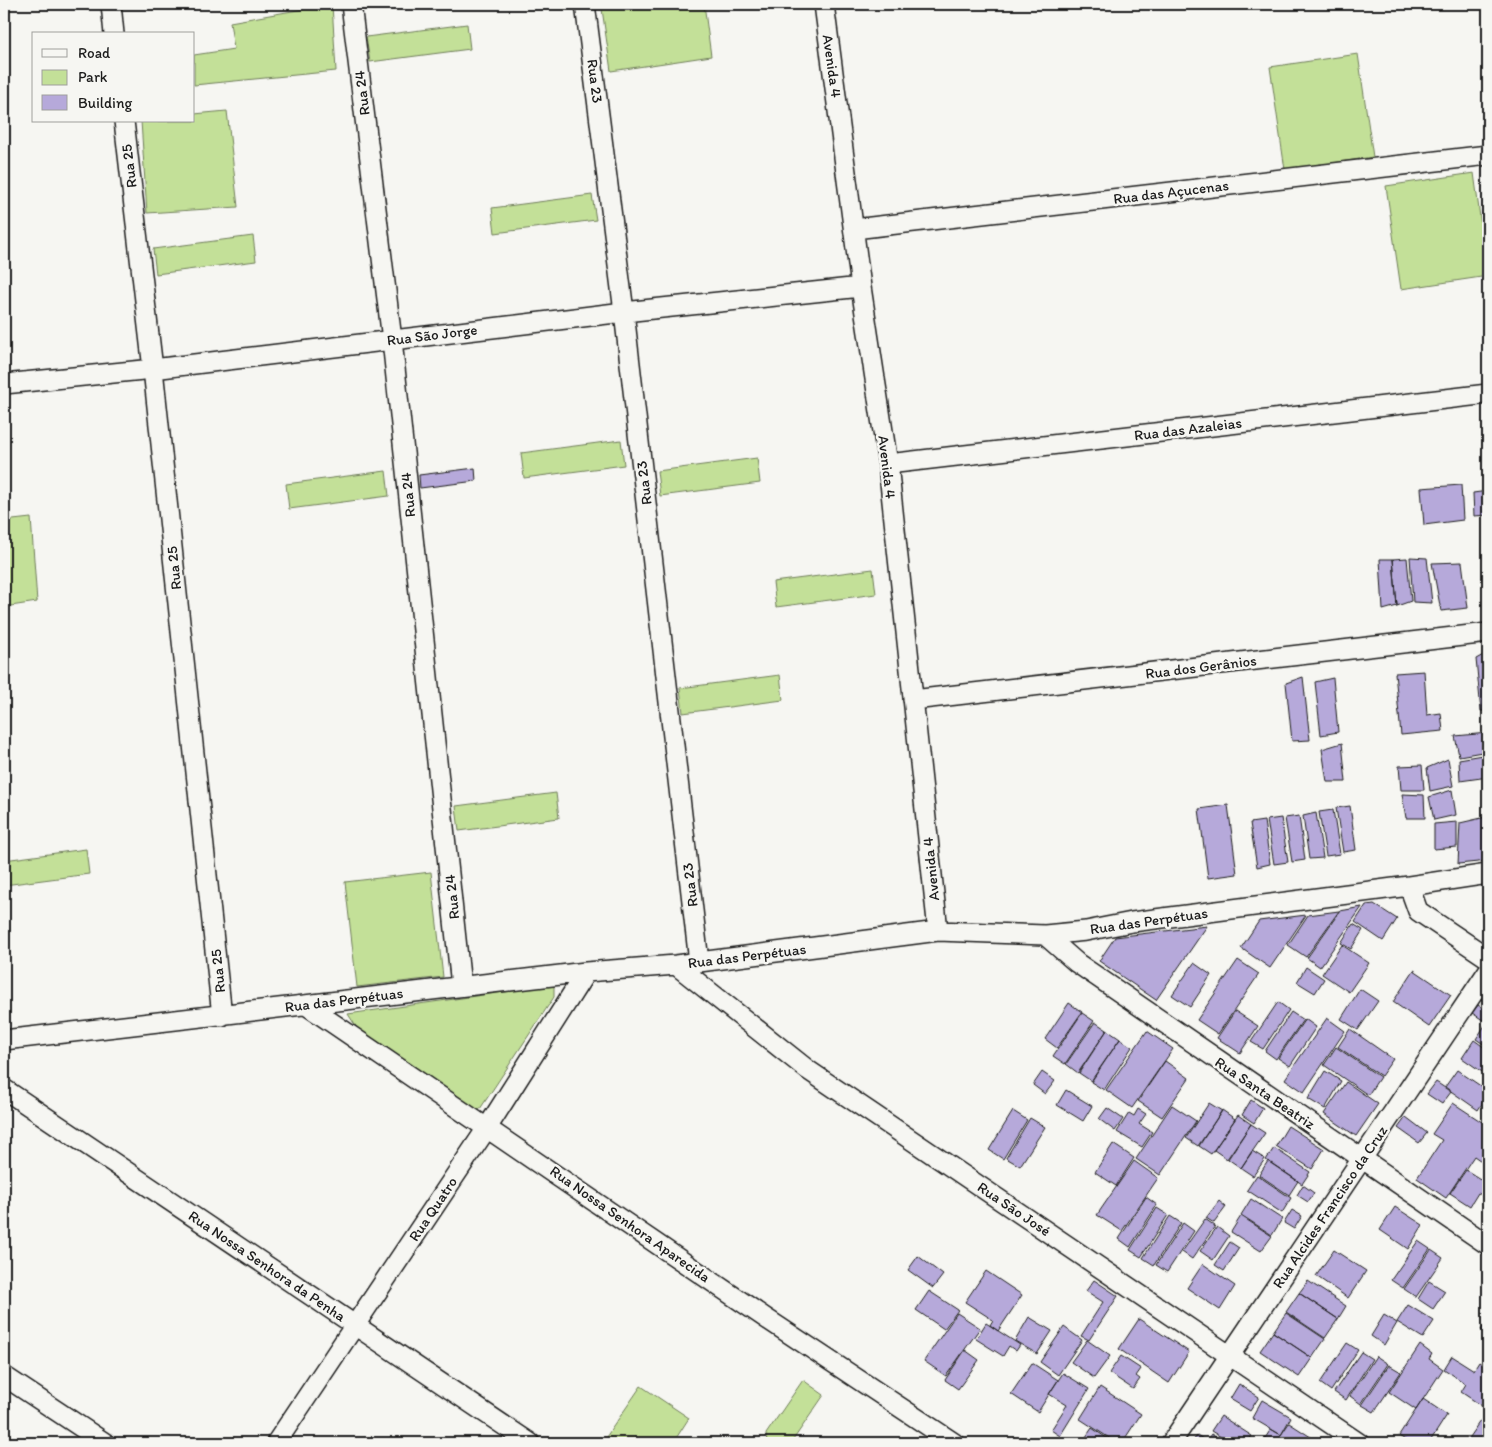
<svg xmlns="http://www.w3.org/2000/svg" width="1492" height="1447" viewBox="0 0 1492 1447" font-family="Itim,sans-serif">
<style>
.green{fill:#c3e098;stroke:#707e5a}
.building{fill:#b6a9da;stroke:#1c1c1c}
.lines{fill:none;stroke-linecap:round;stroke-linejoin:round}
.minor-casing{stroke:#1c1c1c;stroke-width:22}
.minor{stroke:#f6f6f2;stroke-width:19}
.labels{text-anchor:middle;stroke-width:5;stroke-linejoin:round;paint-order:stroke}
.street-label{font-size:15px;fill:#1c1c1c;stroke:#f6f6f2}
</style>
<rect width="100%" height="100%" fill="#f6f6f2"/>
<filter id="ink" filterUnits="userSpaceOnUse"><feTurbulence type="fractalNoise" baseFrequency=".02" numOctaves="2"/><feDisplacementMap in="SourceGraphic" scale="10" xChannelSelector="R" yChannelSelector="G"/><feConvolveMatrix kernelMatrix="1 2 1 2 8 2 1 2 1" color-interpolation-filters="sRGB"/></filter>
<g filter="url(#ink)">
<!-- green -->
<path class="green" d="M332,4L336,71L194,85V55L234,49L230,22Z
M637,4H704L711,56L611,71L602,9Z
M467,24L470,49L370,62L366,37Z
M1358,54L1373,157L1285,170L1270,67Z
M227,111L238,207L147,213L141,121H194V114Z
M1474,173L1488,276L1401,289L1386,186Z
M592,195L596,220L495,233L492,208Z
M253,236L256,261L156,274L153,249Z
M621,440L624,465L524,478L521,453Z
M757,458L760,483L660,496L657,471Z
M386,471L389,496L289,509L286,484Z
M31,518L37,602L4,607V521Z
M873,569L876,594L776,607L773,582Z
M780,675L783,700L683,713L680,688Z
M556,793L559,818L459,831L456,806Z
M86,849L89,874L4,885V860Z
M431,872L443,977L357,987L345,882Z
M554,985V997L476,1115L357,1028L348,1014Z
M803,1380L824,1395L791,1443H767L766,1434Z
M641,1386L689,1418L673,1443H602Z"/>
<!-- building -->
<path class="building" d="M475,468L476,481L420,488L419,475Z
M1461,485L1463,520L1424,525L1421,488Z
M1488,491V515L1474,516L1473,493Z
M1410,557L1427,558L1432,603L1413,602Z
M1407,558L1411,601L1397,606L1393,559Z
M1380,559H1393L1397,606L1383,610Z
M1462,562L1468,608L1441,611L1432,563Z
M1487,653L1488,711H1481L1476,659Z
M1424,671L1427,715L1441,713L1443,731L1401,735L1395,673Z
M1303,677L1310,740L1292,741L1286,683Z
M1333,678L1338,732L1321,735L1315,682Z
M1488,733V751L1459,756L1455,736Z
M1342,743L1346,782H1327L1322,749Z
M1488,754V777L1460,781L1459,759Z
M1448,759L1453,786L1430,791L1427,768Z
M1422,765L1424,790H1401L1399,766Z
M1452,790L1456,815L1434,820L1429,797Z
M1402,794L1424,795L1425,818H1406Z
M1228,805L1237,874L1208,878L1199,809Z
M1350,806L1356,850L1343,852L1336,808Z
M1333,810L1340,854L1326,856L1319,812Z
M1316,813L1323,858L1309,859L1303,816Z
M1299,816L1305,860L1292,862L1285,818Z
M1486,817L1488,829V861L1458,864L1460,823Z
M1281,818L1288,862L1274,864L1267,820Z
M1264,821L1270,864L1257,867L1250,823Z
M1457,822V847L1434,849V824Z
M1374,904L1397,919L1383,941L1355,922L1366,905Z
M1362,907L1320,967L1307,958L1340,911Z
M1339,911L1306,957L1288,945L1308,915Z
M1306,915L1270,968L1241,948L1259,921Z
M1353,924L1363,930L1351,949L1341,943Z
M1207,926L1156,1000L1099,961L1115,937Z
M1342,945L1369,963L1349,992L1322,974Z
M1238,960L1259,974L1218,1034L1197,1020Z
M1194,963L1211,975L1190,1007L1172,995Z
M1306,967L1324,979L1315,993L1297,982Z
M1414,970L1451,995L1429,1027L1393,1002Z
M1360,989L1378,1001L1358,1030L1341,1019Z
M1278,1002L1289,1010L1263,1049L1251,1042Z
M1069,1003L1082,1012L1057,1048L1045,1039Z
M1478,1005L1487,1011L1488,1009V1019L1486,1022L1472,1013Z
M1235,1011L1258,1026L1240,1053L1217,1038Z
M1291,1012L1303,1020L1276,1059L1265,1051Z
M1082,1013L1094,1021L1065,1064L1053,1056Z
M1327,1018L1345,1031L1304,1092L1285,1079Z
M1305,1019L1316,1027L1290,1066L1278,1058Z
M1488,1021V1047L1476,1039Z
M1095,1022L1107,1030L1078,1073L1066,1064Z
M1350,1029L1393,1059L1381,1076L1338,1047Z
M1107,1030L1120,1039L1091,1081L1079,1073Z
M1147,1031L1173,1049L1132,1108L1106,1090Z
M1120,1039L1132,1047L1104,1090L1091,1082Z
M1474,1040L1488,1050V1076L1462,1058Z
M1336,1047L1380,1077L1368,1095L1324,1065Z
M1165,1061L1189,1078L1162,1117L1138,1101Z
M1457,1070L1488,1091V1094L1478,1110L1445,1087Z
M1325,1071L1341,1081L1325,1109L1308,1099Z
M1042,1072L1055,1081L1045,1094L1033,1085Z
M1346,1082L1378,1104L1356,1136L1324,1114Z
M1436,1082L1451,1092L1442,1104L1427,1094Z
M1066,1090L1092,1106L1083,1121L1057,1105Z
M1251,1100L1263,1108L1254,1123L1242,1115Z
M1209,1103L1222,1111L1198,1146L1186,1138Z
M1453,1103L1488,1126V1156L1484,1163L1474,1156L1446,1198L1417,1178L1442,1140L1432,1134Z
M1172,1105L1196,1121L1160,1175L1136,1159Z
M1107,1108L1123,1119L1115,1131L1099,1119Z
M1138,1109L1146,1114L1139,1124L1152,1132L1142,1147L1117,1132L1129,1113L1134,1116Z
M1222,1110L1235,1119L1211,1154L1199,1146Z
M1013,1111L1027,1120L1003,1159L989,1150Z
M1238,1115L1251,1124L1227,1159L1214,1150Z
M1406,1117L1427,1133L1419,1143L1398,1128Z
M1030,1118L1045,1127L1020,1166L1006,1158Z
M1251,1124L1265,1133L1241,1168L1228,1159Z
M1288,1126L1324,1149L1312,1169L1276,1146Z
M1113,1144L1134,1158L1116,1186L1095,1172Z
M1274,1148L1310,1172L1302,1184L1266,1160Z
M1252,1151L1265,1159L1253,1176L1241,1168Z
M1134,1161L1158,1178L1122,1231L1097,1215Z
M1268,1161L1298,1181L1289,1195L1259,1175Z
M1466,1170L1488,1184V1191L1485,1197L1478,1193L1470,1206L1450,1193Z
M1257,1175L1291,1198L1282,1213L1247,1190Z
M1303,1185L1314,1193L1308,1202L1297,1195Z
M1146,1197L1157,1205L1130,1247L1119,1239Z
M1251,1199L1282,1219L1272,1235L1241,1215Z
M1219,1201L1226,1207L1214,1223L1206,1218Z
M1395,1207L1423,1225L1408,1249L1380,1230Z
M1157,1208L1168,1215L1141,1257L1130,1250Z
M1292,1210L1302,1216L1294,1229L1284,1223Z
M1170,1216L1181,1223L1154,1265L1143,1258Z
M1241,1216L1272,1236L1261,1251L1231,1232Z
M1205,1219L1215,1226L1192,1259L1182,1252Z
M1183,1223L1194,1231L1167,1272L1156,1265Z
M1217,1227L1229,1236L1213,1260L1200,1251Z
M1418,1241L1430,1249L1403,1288L1391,1280Z
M1230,1242L1239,1248L1224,1271L1215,1265Z
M1334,1250L1366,1271L1348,1298L1316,1276Z
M1431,1250L1443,1258L1416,1297L1404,1289Z
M918,1256L943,1275L933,1288L908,1270Z
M1203,1264L1235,1286L1220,1310L1187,1288Z
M986,1271L1022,1295L998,1331L990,1325L993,1320L965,1302Z
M1094,1280L1118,1296L1089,1340L1081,1336L1103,1302L1086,1291Z
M1308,1281L1346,1306L1338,1319L1299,1293Z
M1429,1281L1445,1291L1433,1309L1418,1299Z
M929,1291L958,1310L944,1329L916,1310Z
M1299,1293L1338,1319L1325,1338L1286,1312Z
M1408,1305L1434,1321L1423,1338L1397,1322Z
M957,1313L980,1328L946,1376L924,1361Z
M1286,1313L1325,1339L1312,1358L1273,1332Z
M1384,1315L1397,1323L1384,1345L1371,1336Z
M1029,1317L1052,1331L1037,1354L1015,1341Z
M1139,1319L1189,1352L1169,1383L1119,1349Z
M1488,1320V1335L1481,1330Z
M986,1323L1020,1345L1016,1351L1009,1346L1003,1356L976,1339Z
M1064,1327L1082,1340L1058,1375L1040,1362Z
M1273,1332L1312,1358L1299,1377L1260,1351Z
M1087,1340L1110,1356L1094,1378L1071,1362Z
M1347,1343L1358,1350L1331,1391L1320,1383Z
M1420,1345L1432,1354L1429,1359L1443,1369L1416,1410L1389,1392Z
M965,1350L979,1360L958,1389L945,1380Z
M1361,1352L1372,1359L1346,1400L1334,1392Z
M1121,1356L1141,1369L1136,1376L1140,1379L1133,1389L1109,1373Z
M1376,1356L1388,1364L1361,1404L1350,1396Z
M1452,1356L1474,1370L1479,1362L1488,1368V1410L1461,1392L1466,1384L1444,1369Z
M1032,1363L1058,1380L1038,1412L1011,1394Z
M1389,1365L1401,1372L1374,1412L1362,1405Z
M1063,1373L1089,1389L1060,1436L1051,1430L1067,1405L1049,1394Z
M1239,1384L1259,1397L1250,1411L1230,1399Z
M1100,1387L1141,1414L1122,1443H1117L1080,1419Z
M1423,1399L1447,1415L1429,1443H1410L1399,1436Z
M1262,1400L1291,1417L1281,1435L1252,1418Z
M1221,1416L1252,1436L1246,1443H1231L1211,1431Z
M1480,1421L1488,1426V1436L1484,1443H1465Z
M1289,1423L1317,1441L1316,1443H1262L1271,1429L1281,1435Z
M1092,1428L1114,1443H1089L1084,1440Z
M1211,1434L1225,1443H1192L1197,1435L1206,1441Z"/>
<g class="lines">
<defs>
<path id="minor" d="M111,4L114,34
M351,4L392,340L461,986
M585,4L624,312L699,962
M824,4L861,287L888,464L938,931
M124,121L153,369L222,1016
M854,229L1488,155
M4,384L153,369L624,312L861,287
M888,464L1488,394
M913,700L1488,633
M1409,886L1418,911L1488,958
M1045,935L1077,963L1488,1245
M676,965L808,1070L1359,1443
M306,1005L764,1317L954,1443
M4,1040L586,972L676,965L938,931L1045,935L1086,931L1132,922L1409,886L1488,874
M4,1089L530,1443
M4,1376L105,1443
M276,1443L487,1128L586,972
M1171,1443L1488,971"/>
</defs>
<!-- minor casing -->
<use href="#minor" class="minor-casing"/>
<!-- minor -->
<use href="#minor" class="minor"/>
</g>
</g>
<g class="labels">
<!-- street labels -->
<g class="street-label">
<text transform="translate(832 66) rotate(82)" y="5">Avenida 4</text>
<text transform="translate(595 81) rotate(83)" y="5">Rua 23</text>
<text transform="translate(362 93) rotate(-97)" y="5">Rua 24</text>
<text transform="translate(129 166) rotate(-97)" y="5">Rua 25</text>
<text transform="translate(1171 192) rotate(-7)" y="5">Rua das Açucenas</text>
<text transform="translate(432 335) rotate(-7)" y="5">Rua São Jorge</text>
<text transform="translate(1188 429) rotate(-7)" y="5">Rua das Azaleias</text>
<text transform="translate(887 467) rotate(83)" y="5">Avenida 4</text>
<text transform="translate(644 483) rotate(-97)" y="5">Rua 23</text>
<text transform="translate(408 495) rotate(-96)" y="5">Rua 24</text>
<text transform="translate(174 568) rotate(-96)" y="5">Rua 25</text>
<text transform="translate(1201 667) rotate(-7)" y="5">Rua dos Gerânios</text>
<text transform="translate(931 869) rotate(-96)" y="5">Avenida 4</text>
<text transform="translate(690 885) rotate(-97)" y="5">Rua 23</text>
<text transform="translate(452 897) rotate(-96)" y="5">Rua 24</text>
<text transform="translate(1149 921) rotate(-8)" y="5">Rua das Perpétuas</text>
<text transform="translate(747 956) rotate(-7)" y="5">Rua das Perpétuas</text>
<text transform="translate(218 971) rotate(-96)" y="5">Rua 25</text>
<text transform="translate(344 1000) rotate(-7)" y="5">Rua das Perpétuas</text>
<text transform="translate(1265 1093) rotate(34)" y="5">Rua Santa Beatriz</text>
<text transform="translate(1330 1207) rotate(-56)" y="5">Rua Alcides Francisco da Cruz</text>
<text transform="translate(433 1209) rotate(-56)" y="5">Rua Quatro</text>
<text transform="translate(1014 1209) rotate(34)" y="5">Rua São José</text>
<text transform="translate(630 1224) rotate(35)" y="5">Rua Nossa Senhora Aparecida</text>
<text transform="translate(267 1266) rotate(34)" y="5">Rua Nossa Senhora da Penha</text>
</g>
</g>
<!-- margin -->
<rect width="1492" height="1447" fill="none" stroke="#f6f6f2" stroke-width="20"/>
<rect x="10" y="10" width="1472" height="1427" fill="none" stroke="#1c1c1c" stroke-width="2" filter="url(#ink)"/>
<!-- legend -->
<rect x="32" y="32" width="162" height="90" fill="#f6f6f2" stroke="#9f9f9c"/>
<rect x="42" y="49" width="25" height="8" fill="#f6f6f2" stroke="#9f9f9c"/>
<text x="78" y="58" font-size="15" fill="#1c1c1c">Road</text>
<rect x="42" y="70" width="25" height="15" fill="#c3e098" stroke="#9f9f9c"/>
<text x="78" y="82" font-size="15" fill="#1c1c1c">Park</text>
<rect x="42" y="95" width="25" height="15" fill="#b6a9da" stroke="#9f9f9c"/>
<text x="78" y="108" font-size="15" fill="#1c1c1c">Building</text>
</svg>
